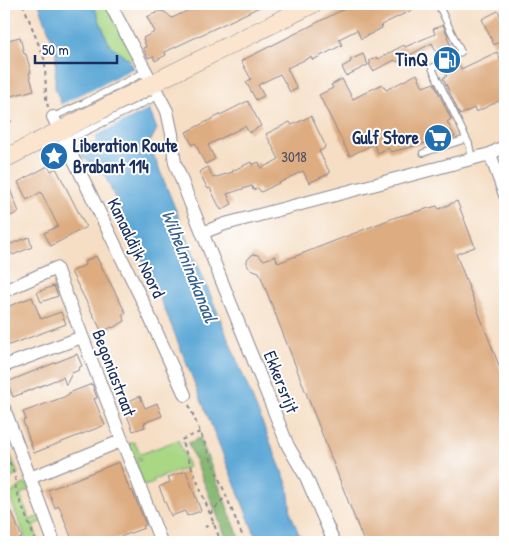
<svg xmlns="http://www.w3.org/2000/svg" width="509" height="546" viewBox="0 0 509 546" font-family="'Patrick Hand',sans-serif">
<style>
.green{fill:#a9d784;stroke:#628371}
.forest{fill:#86b872;stroke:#507468}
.water{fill:#5fa9d7;stroke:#3d6c9a}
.pier{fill:#f5dec4}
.building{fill:#ddac80}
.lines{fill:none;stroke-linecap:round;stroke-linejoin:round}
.lane-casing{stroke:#888691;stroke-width:8}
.street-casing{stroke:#888691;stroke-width:14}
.secondary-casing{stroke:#888691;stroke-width:19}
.path{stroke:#888691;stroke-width:2;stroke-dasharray:4 4;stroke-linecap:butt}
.lane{stroke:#fff;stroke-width:6}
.street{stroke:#fff;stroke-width:12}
.secondary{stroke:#fbe5cf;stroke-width:18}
.labels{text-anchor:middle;stroke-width:4;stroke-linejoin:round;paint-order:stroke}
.number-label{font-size:15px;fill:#4c4e66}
.poi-label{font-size:18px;font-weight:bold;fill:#1b2f5e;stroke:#fff;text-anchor:end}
.street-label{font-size:18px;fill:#1b2f5e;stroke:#fff}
.water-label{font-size:19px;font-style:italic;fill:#36608e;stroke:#fff}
</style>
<rect width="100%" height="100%" fill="#fff"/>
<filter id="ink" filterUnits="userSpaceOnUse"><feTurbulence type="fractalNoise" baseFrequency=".02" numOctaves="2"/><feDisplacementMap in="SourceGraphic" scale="10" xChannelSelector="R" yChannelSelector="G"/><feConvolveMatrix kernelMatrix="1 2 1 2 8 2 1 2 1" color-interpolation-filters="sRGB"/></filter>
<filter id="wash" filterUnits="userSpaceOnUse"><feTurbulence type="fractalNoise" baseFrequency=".0096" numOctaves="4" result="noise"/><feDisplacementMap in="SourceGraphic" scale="20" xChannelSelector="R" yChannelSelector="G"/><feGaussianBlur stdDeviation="1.12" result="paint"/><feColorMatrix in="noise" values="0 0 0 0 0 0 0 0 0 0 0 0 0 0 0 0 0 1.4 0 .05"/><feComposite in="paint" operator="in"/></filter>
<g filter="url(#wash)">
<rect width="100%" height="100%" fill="#f5dec4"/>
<!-- green -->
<path class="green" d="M93,4H105L135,58L129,60L109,44Z
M4,436L18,474L4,483Z
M178,440L189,467L153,480L154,483L144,486L135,461L141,459L140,457L134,459L128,444L134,442L141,454Z
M24,484H27L29,490L20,494L30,520L39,516L41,522L33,525L39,542H27L9,495C14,491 18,487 24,484Z"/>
<!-- forest -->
<path class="forest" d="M200,438L241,542H228L188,443Z"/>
<!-- water -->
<path class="water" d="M39,4H93L109,44L129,60L157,129L149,144L288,486L291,514L302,542H258L166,312L102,169L83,158L55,88L56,51Z"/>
<!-- pier -->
<path class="pier" d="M134,68L150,109L95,136L97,141L89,144L87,140L76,146L60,105Z"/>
<g id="blocks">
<!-- building -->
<path class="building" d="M202,4H266L165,52L166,55L155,61L153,56L148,58L143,48L146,47L143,38L155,32L147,17L160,11L165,12L172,18Z
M354,4H410L412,10L381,25L382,28L361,39L357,30L339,39L342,45L313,60L311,57L287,68L297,89L290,92L280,74L258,85L264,96L256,100L246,82L251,79L241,61Z
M498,11L501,17L505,16V39L494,45L482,19Z
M443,25L448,36L447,37L453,51L439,59L432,43L397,62L395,60L373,71L369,64L371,63L369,61L377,57L378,59L404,45L405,47L435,34L433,29Z
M20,37L24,54H26L31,72L29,73L34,90L4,98V41Z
M497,52L505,70V98L476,112L474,108L460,115L443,78L447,76L443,68L457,60L461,69Z
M363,54L368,65L346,76L342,67L351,62L350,60Z
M417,74L423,87L434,83L451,119L447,122L455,137L437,143L436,141L427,145L426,143L391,152L388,148L378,153L373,144L350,156L319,95L333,88L331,85L342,79L353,99L382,84L386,90Z
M248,101L261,126L249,133L245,126L208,145L215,159L205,164L195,143L192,145L186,132Z
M311,116L325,145L324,149L319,151L330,173L309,183L303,171L261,192L258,188L253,190L252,186L227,194L232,204L221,210L210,188L208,189L199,172L208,167L213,178L233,172L232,171L251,162L252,165L259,162L261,168L270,164L279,159L266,134L290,122L292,125Z
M48,166L51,171L56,168L86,227L51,246L44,233L58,226L41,192L27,200L18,182Z
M4,174L19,212L11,216L4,202Z
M457,201L475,247L456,254L505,381V534L483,542H364L259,272L250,269L247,265V260L253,254L258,255L264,260L275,256L278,263L396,217L437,206L439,209Z
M29,237L32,247L13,255L5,246Z
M96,256L126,313L122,315L125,321L113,328L112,327L102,332L71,272L85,265L84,262Z
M54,286L58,296L41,302L37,292Z
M32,297L41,319L61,312L66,324L4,347V308Z
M77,354L82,366L78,368L79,370L72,373L66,385L63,377L13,397L7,382Z
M92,384L97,398L94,399L105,425L34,453L23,421L26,419L23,412L64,397L69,394V393Z
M140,396L145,408L157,403L162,416L144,423L145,427L133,431L127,415L125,416L120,405Z
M119,462L130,491L132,490L146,525L143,526L144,528L107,542H73L59,506L55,508L48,490Z
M186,471L201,511L187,516L185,511L171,516L159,487L170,482L168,477Z
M12,512L22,538L19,539L20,542H4V515Z"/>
</g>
</g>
<g filter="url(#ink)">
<use href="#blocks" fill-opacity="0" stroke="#888691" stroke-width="1"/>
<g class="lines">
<defs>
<path id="lane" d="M438,4L461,52L432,68L469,144L472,159
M53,117L84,103L145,72
M64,142L158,96
M423,153L466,139"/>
<path id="street" d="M110,4L167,111L172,134L174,156L175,163L188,197L288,446L306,477L334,542
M53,117L142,300L185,395
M490,154L505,195
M202,233L225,224L490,154L505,146
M4,291L56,268L161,542
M4,366L82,337
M4,408L54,542
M30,478L121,441"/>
<path id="secondary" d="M4,159L152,84L163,78L313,4"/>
</defs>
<!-- lane casing -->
<use href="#lane" class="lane-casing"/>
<!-- street casing -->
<use href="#street" class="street-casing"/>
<!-- secondary casing -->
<use href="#secondary" class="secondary-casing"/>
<!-- path -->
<path class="path" d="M23,4L45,61L46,98L48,107
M4,121L10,119L11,122
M189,405L245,542
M200,432L181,440L221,542
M4,447L15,477L16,491L36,542
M210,514L225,497
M205,527L214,523"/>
<!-- lane -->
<use href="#lane" class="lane"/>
<!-- street -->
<use href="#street" class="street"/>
<!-- secondary -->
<use href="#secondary" class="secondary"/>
</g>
</g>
<!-- icons -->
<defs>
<symbol id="fuel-disc" viewBox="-11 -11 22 22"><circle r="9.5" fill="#1f6fb2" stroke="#fff"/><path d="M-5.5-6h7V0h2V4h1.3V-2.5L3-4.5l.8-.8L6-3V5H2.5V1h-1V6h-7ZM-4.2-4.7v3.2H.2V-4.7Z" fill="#fff"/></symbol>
<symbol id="supermarket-disc" viewBox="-11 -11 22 22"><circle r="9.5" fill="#1f6fb2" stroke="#fff"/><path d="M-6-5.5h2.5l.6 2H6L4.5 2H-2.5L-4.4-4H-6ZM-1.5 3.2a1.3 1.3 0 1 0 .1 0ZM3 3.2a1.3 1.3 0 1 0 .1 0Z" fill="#fff"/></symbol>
<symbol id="sight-disc" viewBox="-11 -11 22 22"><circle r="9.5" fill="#1f6fb2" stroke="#fff"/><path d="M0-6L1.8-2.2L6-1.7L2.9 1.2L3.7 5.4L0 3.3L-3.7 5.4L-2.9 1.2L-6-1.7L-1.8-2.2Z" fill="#fff"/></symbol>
</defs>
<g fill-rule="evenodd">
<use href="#fuel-disc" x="431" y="44" width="32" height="32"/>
<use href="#supermarket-disc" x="422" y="122" width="32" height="32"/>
<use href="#sight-disc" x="38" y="140" width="32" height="32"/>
</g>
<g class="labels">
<!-- number labels -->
<g class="number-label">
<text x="294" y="162">3018</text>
</g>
<!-- poi labels -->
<g class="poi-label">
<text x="428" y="66">TinQ</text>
<text x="419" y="144">Gulf Store</text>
<text x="73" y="152" text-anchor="start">Liberation Route<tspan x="73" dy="21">Brabant 114</tspan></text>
</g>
<!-- street labels -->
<g class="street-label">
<text transform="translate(136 248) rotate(64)" y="6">Kanaaldijk Noord</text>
<text transform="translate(114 373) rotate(69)" y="6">Begoniastraat</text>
<text transform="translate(281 382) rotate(68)" y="6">Ekkersrijt</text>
</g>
<!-- water labels -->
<g class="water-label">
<text transform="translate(190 266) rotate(68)" y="7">Wilhelminakanaal</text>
</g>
</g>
<!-- margin -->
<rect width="509" height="546" fill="none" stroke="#fff" stroke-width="20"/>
<!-- scale -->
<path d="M35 55v8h82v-8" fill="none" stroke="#1b2f5e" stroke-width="2.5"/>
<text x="42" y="55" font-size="15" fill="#1b2f5e" stroke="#ffffff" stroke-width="4" paint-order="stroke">50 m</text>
</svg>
